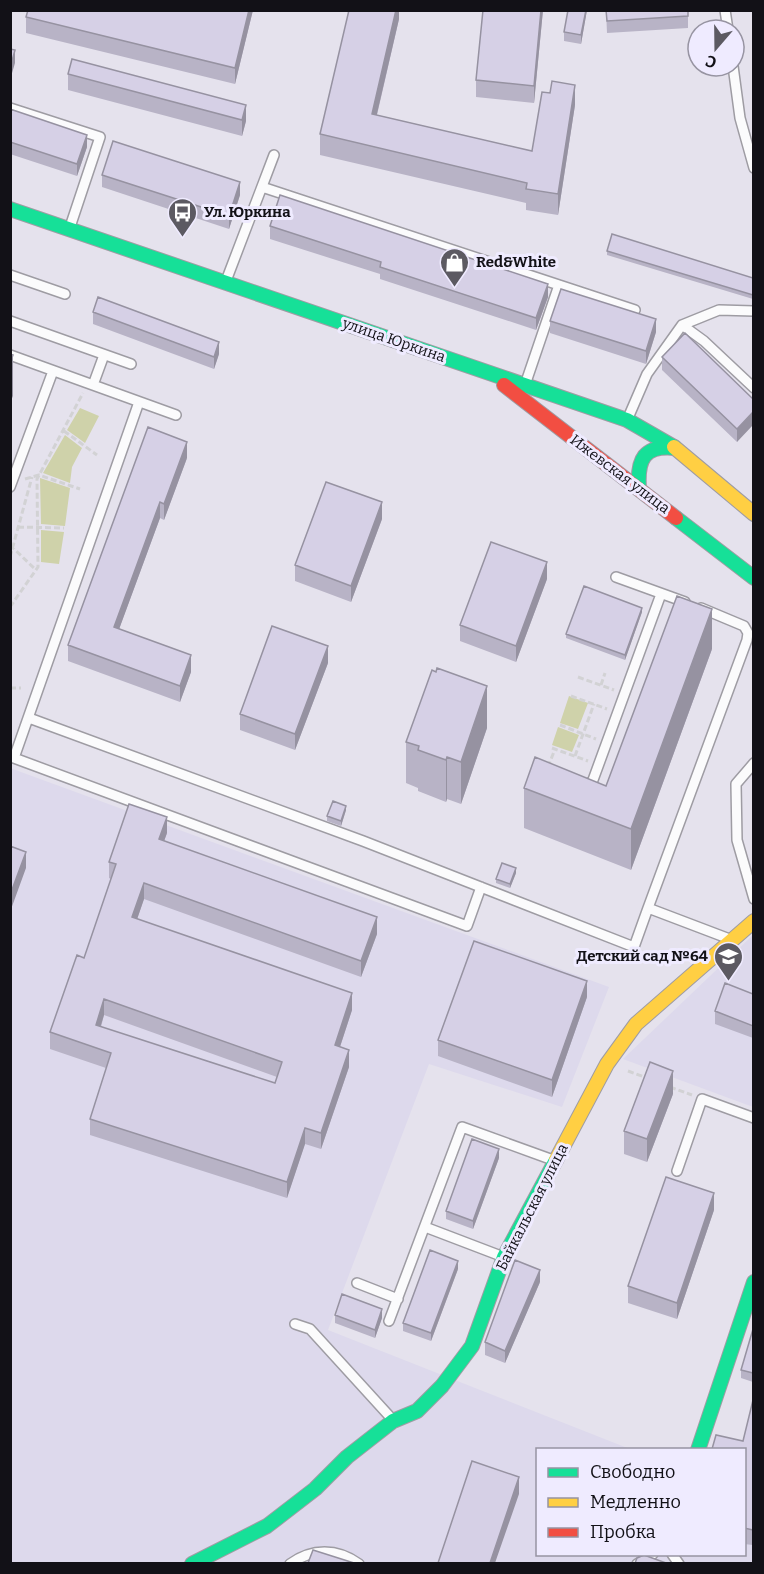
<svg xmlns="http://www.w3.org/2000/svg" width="764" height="1574" viewBox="0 0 764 1574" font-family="Bitter,serif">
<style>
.built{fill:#ddd9ec}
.green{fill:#cfd2aa}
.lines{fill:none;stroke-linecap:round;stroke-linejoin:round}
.lane-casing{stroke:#9e9ca3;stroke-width:12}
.fast-casing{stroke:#9e9ca3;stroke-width:16}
.slow-casing{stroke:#9e9ca3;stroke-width:16}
.jam-casing{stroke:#9e9ca3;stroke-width:16}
.path{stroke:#d2d2d4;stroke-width:3;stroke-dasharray:6 3;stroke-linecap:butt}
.lane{stroke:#fbfbfc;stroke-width:9}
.fast{stroke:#16e098;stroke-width:14}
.slow{stroke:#ffcf43;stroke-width:14}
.jam{stroke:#f24e42;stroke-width:14}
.wall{fill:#b8b3c6;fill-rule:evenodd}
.shaded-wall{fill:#9692a1}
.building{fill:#d6d0e6;stroke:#9692a1;stroke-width:1.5;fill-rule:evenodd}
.labels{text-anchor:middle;stroke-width:6;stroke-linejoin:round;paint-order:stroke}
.poi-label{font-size:15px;font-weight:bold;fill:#121117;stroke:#efebff;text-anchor:start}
.street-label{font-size:15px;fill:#121117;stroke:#efebff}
</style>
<rect width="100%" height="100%" fill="#e5e2ed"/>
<!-- built -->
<path class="built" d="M10,768L609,987L562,1107L429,1064L328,1330L630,1449L538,1450V1554H744L745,1495L753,1499V1563H11Z
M753,935V1107L623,1059Z"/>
<!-- green -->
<path class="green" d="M80,408L99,416L85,443L67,430Z
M65,435L82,448L72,467L70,483L43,473Z
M40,478L70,488L65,526L41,524Z
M41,530L64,532L59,564L41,562Z
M569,696L588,703L578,729L560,723Z
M558,727L579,735L572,752L552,745Z"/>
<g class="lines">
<defs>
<path id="lane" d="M725,10L728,30
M733,66L740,118L754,168
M10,108L100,137L70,227
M262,187L559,285L526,382
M10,275L65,294
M226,281L274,155
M559,285L635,310
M10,321L131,364
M682,325L719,310L754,311
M10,355L176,415
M93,385L104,355
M139,402L14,758L467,926L481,887
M628,418L647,374L682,325L704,341L754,388
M10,487L53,371
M616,577L685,602
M701,608L744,626L748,633L747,640L648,908L727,938
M29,718L363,841L634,947L648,908
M754,763L736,784L737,840L754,899
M585,789L593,780L661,594
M677,1171L702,1099L754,1118
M425,1227L501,1256
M357,1283L398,1299
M389,1321L462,1127L553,1160
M295,1324L310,1329L392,1419
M672,1554L679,1564
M290,1564C312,1548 337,1548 359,1564
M637,1564L653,1554"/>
<path id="fast" d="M10,209L627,420L674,447
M639,488C637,459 644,445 675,448
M676,518L754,578
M698,1450L754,1282
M192,1564L267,1526L315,1489L347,1457L393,1421L417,1411L442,1386L472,1346L504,1257L556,1160"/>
<path id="slow" d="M674,447L754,514
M556,1160L607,1064L636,1024L754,921"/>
<path id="jam" d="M504,385L676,518"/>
</defs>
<!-- lane casing -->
<use href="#lane" class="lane-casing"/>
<!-- fast casing -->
<use href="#fast" class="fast-casing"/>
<!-- slow casing -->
<use href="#slow" class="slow-casing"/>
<!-- jam casing -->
<use href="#jam" class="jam-casing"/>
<!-- path -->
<path class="path" d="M64,431L97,455
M25,479L39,475L80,489
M18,527L64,528
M10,545L36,570
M10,557L32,477
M10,607L38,567L37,479L83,393
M578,677L614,690
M601,685L605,673
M10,688H21
M571,696L607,709
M560,725L596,739
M552,748L588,761
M575,756L594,704
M548,767L555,749
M628,1071L647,1078
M670,1087L692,1095"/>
<!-- lane -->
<use href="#lane" class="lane"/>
<!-- fast -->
<use href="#fast" class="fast"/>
<!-- slow -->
<use href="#slow" class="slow"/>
<!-- jam -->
<use href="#jam" class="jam"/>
</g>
<!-- wall -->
<path class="wall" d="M253,10L235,84L26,33V17Z
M399,10V19L377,115L532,151L575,105L558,215L526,210V203L320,155V134Z
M483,10H543L534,103L476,97V80Z
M587,10L581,44L564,41V32Z
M606,10H688V28L607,33Z
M72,59L246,121L242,136L68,90V74Z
M10,109L87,147L77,176L10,154Z
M102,175L240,195L229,229L102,187Z
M270,226L548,297L536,330L380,279V274L270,239Z
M607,251L753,278V299L607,255Z
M93,312L219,354L214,369L93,324Z
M550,321L656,332L646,364L550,333Z
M662,357L753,399L737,442L662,370Z
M187,458L164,520L160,518L119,629L191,672L180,702L68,661V645Z
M382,519L351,602L295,581V565Z
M547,579L516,662L460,641V625Z
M642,612L625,660L566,638V634Z
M712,649L631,870L524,828V788L606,786Z
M328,663L295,750L240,730V714Z
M487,728L461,804L447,799L446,802L418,791V788L406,783V742Z
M346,810L341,826L327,821V816Z
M167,833L164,841L377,934L361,977L144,899L137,919L352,1010L340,1047L349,1067L321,1149L305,1144L287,1198L90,1135V1119L106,1068L50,1049V1032L84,958L111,879L109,878V862ZM104,1015L277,1077L275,1083L101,1027Z
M516,873L510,888L496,883V879Z
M753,994V1038L715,1024V1011Z
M587,997L552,1097L438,1056V1040Z
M673,1094L647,1162L624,1154V1131Z
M499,1158L473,1229L446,1219V1211Z
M714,1210L677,1319L628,1303V1286Z
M458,1269L431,1341L403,1331V1323Z
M540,1282L505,1363L485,1355V1342Z
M335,1315L382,1318L375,1338L335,1323Z
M753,1329V1382L741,1378V1370Z
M753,1400V1545L744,1544V1449L743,1441Z"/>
<!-- shaded-wall -->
<path class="shaded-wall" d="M249,10H253L235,84V68Z
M396,10H399V19L372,135V114Z
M541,10H543L534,103V86Z
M586,10H587L581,44V35Z
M15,50V63L10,80V68Z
M575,85V105L558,215V194Z
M246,105V121L242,136V120Z
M87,135V147L77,176V164Z
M240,182V195L229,229V216Z
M548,284V297L536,330V318Z
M656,319V332L646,364V351Z
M219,342V354L214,369V357Z
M13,355V396L10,403V363Z
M753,412V425L737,442V429Z
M187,442V458L164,520V504Z
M160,502V518L114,643V627Z
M382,502V519L351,602V586Z
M547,562V579L516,662V646Z
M642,608V612L625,660V655Z
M712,609V649L631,870V829Z
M328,646V663L295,750V734Z
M191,655V672L180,702V686Z
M487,686V728L461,804V762Z
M447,757V799L446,802V760Z
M346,806V810L341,826V821Z
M167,817V833L159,855V839Z
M26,852V868L10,912V895Z
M516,868V873L510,888V884Z
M144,883V899L132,934V917Z
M377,917V934L361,977V961Z
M587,981V997L552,1097V1080Z
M352,993V1010L335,1062V1045Z
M104,999V1015L96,1041V1025Z
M349,1050V1067L321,1149V1133Z
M673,1071V1094L647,1162V1139Z
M305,1128V1144L287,1198V1182Z
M499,1149V1158L473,1229V1221Z
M714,1193V1210L677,1319V1303Z
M458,1261V1269L431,1341V1333Z
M540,1270V1282L505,1363V1351Z
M382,1309V1318L375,1338V1330Z
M519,1477V1494L495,1563H490Z"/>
<!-- building -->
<path class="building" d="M28,10H249L235,68L26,17Z
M349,10H396L372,114L532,151L542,92L550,93L552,81L575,85L558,194L526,189L527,183L320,134Z
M483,10H541L534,86L476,80Z
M568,10H586L581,35L564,32Z
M606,10H688V16L607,21Z
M10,49L15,50L10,68Z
M72,59L246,105L242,120L68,74Z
M10,109L87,135L77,164L10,142Z
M113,141L240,182L229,216L102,175Z
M280,195L548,284L536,318L380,267L381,262L270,226Z
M612,234L753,278V295L607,251Z
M561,289L656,319L646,351L550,321Z
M98,297L219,342L214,357L93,312Z
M685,333L753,399V412L737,429L662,357Z
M10,354L13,355L10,363Z
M148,427L187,442L164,504L160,502L114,627L191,655L180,686L68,645Z
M326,482L382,502L351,586L295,565Z
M491,542L547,562L516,646L460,625Z
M584,586L642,608L625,655L566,634Z
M677,596L712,609L631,829L524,788L535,757L606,786Z
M272,626L328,646L295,734L240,714Z
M437,668L487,686L461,762L447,757L446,760L418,750L419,746L406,742L432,670L436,672Z
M333,801L346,806L341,821L327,816Z
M129,804L167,817L159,839L377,917L361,961L144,883L132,917L352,993L335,1045L349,1050L321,1133L305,1128L287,1182L90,1119L111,1053L50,1032L77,955L84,958L116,864L109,862ZM104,999L282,1062L275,1083L96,1025Z
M10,846L26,852L10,895Z
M502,863L516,868L510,884L496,879Z
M474,941L587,981L552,1080L438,1040Z
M725,983L753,994V1026L715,1011Z
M650,1062L673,1071L647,1139L624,1131Z
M472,1139L499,1149L473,1221L446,1211Z
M666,1177L714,1193L677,1303L628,1286Z
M430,1250L458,1261L431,1333L403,1323Z
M515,1260L540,1270L505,1351L485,1342Z
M342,1294L382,1309L375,1330L335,1315Z
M753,1329V1373L741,1370Z
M753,1400V1530L744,1528V1449H712L716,1435L743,1441Z
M472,1461L519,1477L490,1563H438Z
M313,1550L354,1563H308Z
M644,1555L666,1563H635L637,1558Z"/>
<!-- icons -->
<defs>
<symbol id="bus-pin" viewBox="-11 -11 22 30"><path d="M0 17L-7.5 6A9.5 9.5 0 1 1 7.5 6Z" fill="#5c5a62" stroke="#efebff"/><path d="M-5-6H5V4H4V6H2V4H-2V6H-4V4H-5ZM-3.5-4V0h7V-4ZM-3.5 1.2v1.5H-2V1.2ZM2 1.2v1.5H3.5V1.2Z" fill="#fff"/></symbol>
<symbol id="shop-pin" viewBox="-11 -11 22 30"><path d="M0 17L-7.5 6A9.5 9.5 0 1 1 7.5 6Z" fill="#5c5a62" stroke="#efebff"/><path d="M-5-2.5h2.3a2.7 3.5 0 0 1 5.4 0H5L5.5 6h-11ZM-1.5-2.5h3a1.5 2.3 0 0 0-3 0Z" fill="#fff"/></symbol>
<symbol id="school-pin" viewBox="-11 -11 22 30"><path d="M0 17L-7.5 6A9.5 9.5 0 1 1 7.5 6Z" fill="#5c5a62" stroke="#efebff"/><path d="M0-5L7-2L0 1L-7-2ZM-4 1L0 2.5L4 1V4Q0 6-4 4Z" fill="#fff"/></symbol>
</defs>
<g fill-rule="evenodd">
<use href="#bus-pin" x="166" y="196" width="33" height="45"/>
<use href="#shop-pin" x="438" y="246" width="33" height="45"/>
<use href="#school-pin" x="712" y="940" width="33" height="45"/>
</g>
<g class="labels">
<!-- poi labels -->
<g class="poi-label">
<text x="204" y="217">Ул. Юркина</text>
<text x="476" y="267">Red&amp;White</text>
<text x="708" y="961" text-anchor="end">Детский сад №64</text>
</g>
<!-- street labels -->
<g class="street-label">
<text transform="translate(394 340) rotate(19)" y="5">улица Юркина</text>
<text transform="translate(620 474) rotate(37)" y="5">Ижевская улица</text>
<text transform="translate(532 1207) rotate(-63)" y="5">Байкальская улица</text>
</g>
</g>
<!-- border -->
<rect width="764" height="1574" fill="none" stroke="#121117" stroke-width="24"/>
<!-- legend -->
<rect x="536" y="1448" width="210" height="108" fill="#efebff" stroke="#9794a2" stroke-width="1.5"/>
<rect x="548" y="1468" width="30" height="9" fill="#16e098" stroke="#9794a2" stroke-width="1.5"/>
<text x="590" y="1478" font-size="18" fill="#121117">Свободно</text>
<rect x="548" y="1498" width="30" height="9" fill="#ffcf43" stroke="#9794a2" stroke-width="1.5"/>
<text x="590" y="1508" font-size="18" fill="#121117">Медленно</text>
<rect x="548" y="1528" width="30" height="9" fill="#f24e42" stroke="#9794a2" stroke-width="1.5"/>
<text x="590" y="1538" font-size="18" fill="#121117">Пробка</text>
<!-- north arrow -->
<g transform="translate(716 48) rotate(200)"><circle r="28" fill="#efebff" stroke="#9794a2" stroke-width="1.5"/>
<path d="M0-4.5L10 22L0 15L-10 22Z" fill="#5c5a62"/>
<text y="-9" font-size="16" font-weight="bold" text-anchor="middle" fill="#121117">С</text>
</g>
</svg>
